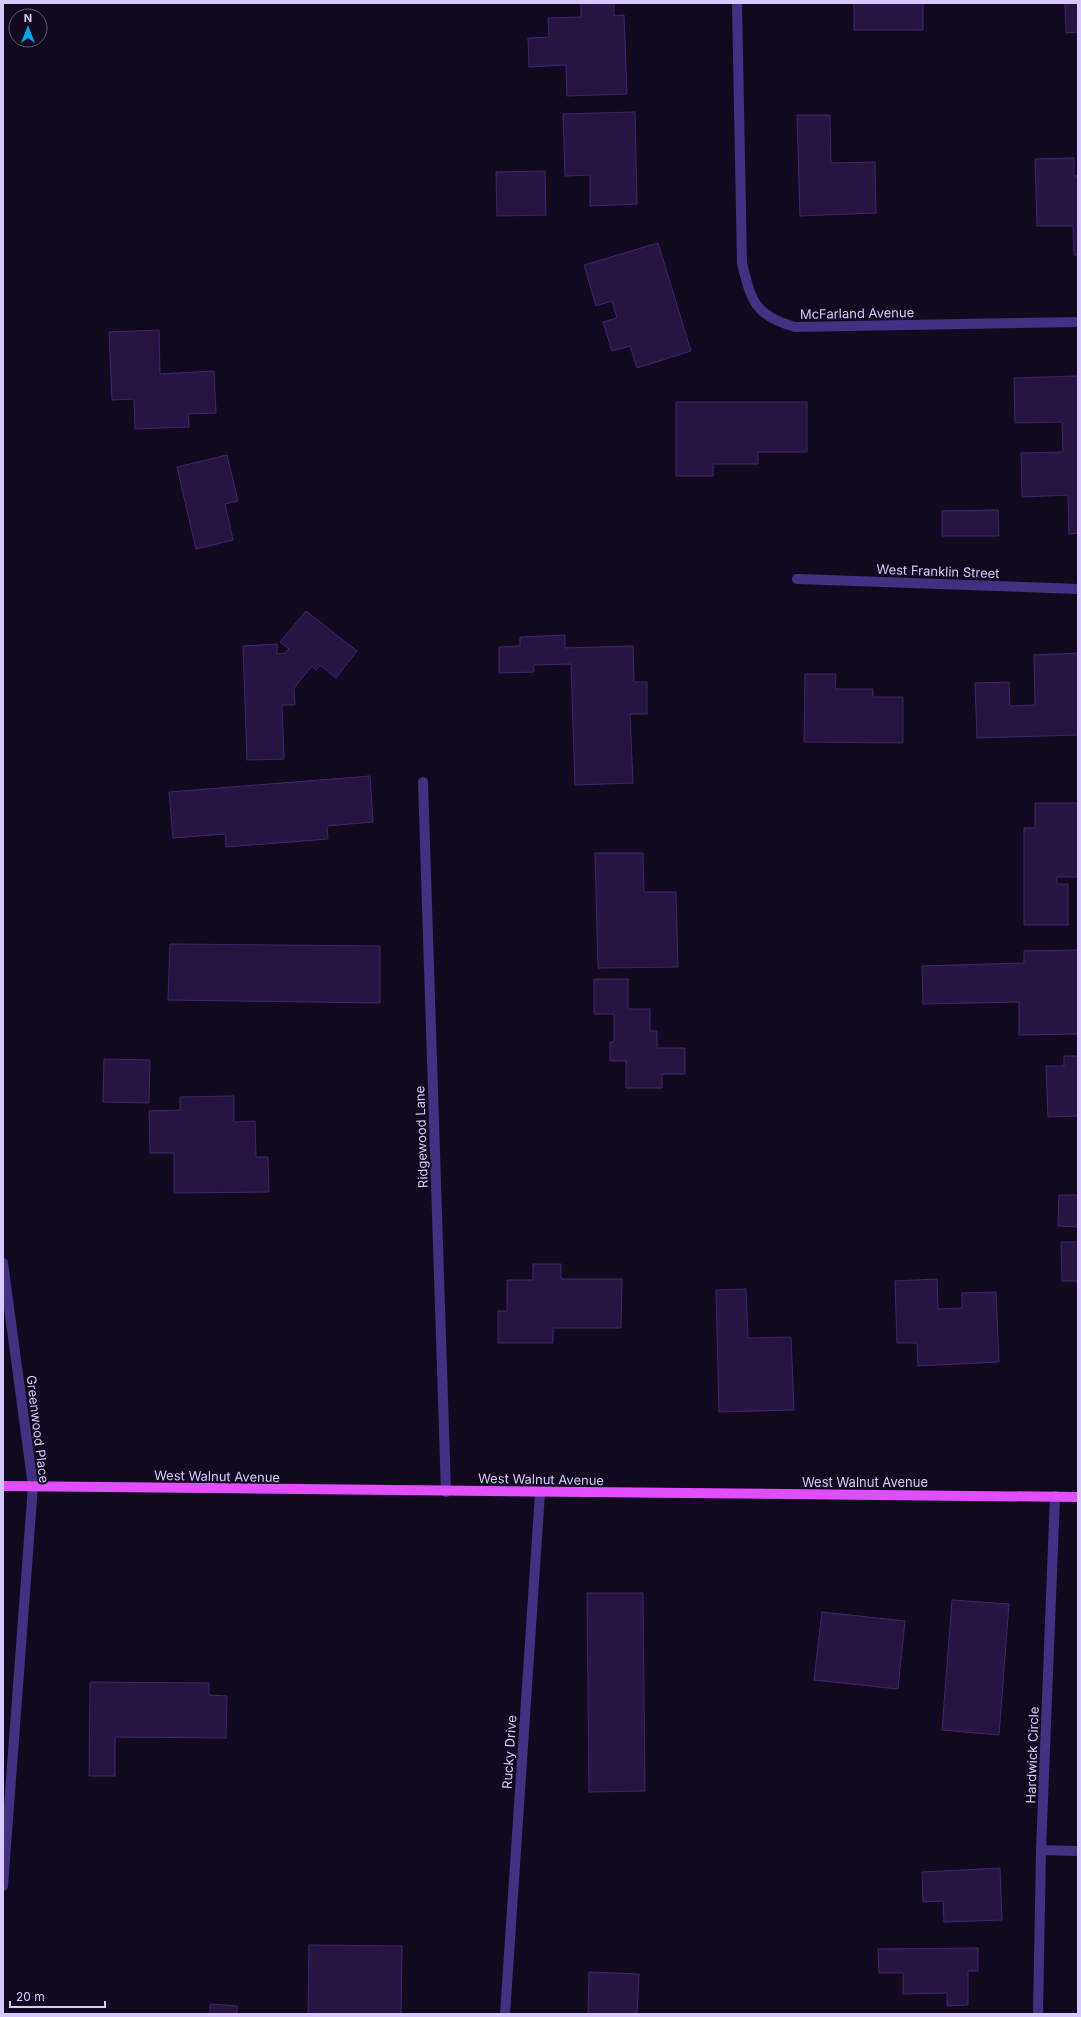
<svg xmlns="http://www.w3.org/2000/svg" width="1081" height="2017" viewBox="0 0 1081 2017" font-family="Inter,sans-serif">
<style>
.building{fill:#261441;stroke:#42246f}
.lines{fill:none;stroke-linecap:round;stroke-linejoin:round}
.minor{stroke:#443082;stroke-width:10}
.major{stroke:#e14eff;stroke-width:10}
.labels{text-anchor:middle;stroke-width:4;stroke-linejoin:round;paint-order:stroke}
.street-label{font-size:13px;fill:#d9c7ff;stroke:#110a1e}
</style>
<rect width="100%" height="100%" fill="#110a1e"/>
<!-- building -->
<path class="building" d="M581,3H614V16L624,15L627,94L567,96L566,65L529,67L528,38L549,37L548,18L581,17Z
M854,3H923V30H854Z
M1065,3H1078V32L1066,33Z
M635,112L637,204L590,206V175L565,176L563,114Z
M797,115H830L831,163L875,162L876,213L800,216Z
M1074,158V176H1078V255H1074L1073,226H1037L1035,159Z
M545,171L546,215L497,216L496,172Z
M658,243L691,351L637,368L630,346L612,351L603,322L617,318L612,301L596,306L584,265Z
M159,330L160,374L214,371L216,413L188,414L189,427L135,429L134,399L112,400L109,332Z
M1078,376V533L1069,534L1068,495L1022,497L1021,453L1063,452L1062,422L1015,423L1014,378Z
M676,402H807V452H758V464H713V476H676Z
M227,455L238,501L225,504L233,540L196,549L177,467Z
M998,510L999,536H942V511Z
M306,611L357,651L336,678L320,665L316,670L312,666L294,688L295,705H282L284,759L247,760L243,646L277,644V654L285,653L289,649L280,642Z
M565,635V648L633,646L634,682H647V714H630L633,783L575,785L571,664L534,665V672L499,673V647L520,646V637Z
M1078,653V735L977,738L975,683L1009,682L1010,706L1035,705L1034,655Z
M805,674H836L835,689H873V697H903V743L804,742Z
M370,776L373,822L327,826L328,839L226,847L225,834L173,838L169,792Z
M1035,803H1078V877H1057V884H1068V925H1024V828H1035Z
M595,853H643L644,892H676L678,967L598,968Z
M170,944L380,946V1003L168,1000Z
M1078,950V1034L1019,1035V1002L923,1004L922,966L1024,963V951Z
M594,979H628V1009H650V1031H657V1048H685V1074H662V1088H626V1061H610V1042H614V1014H594Z
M1064,1056H1078V1116L1048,1117L1046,1066H1064Z
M104,1059L150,1060L149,1103L103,1102Z
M234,1096V1122L255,1121L256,1157H268L269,1192L174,1193V1153H150L149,1111L180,1110V1097Z
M1059,1195H1078V1227L1058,1226Z
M1061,1242H1078V1309L1077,1281H1062Z
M533,1264H561V1279H622L621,1328H553V1343H498V1311H507V1280H533Z
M937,1279L938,1309L962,1308V1293L996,1292L999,1362L918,1366L917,1343H897L895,1281Z
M746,1289L748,1338L791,1337L794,1410L719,1412L716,1290Z
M587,1593H643L645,1791L589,1792Z
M952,1600L1009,1604L999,1735L942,1730Z
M822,1612L905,1621L898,1689L814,1680Z
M90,1682L209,1683V1695L227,1696L226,1738L115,1737V1776H89Z
M1000,1868L1002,1920L944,1922L943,1901L923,1902L922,1872Z
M309,1945L402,1946L401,2014H308Z
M978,1948V1971H968V2005L947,2006V1993L903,1994V1973H879L878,1949Z
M589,1972L639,1974L637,2014H588Z
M210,2004L237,2006V2014H210Z"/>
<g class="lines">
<!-- minor -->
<path class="minor" d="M737,3L742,263C751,301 755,316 795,327L1078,322
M797,579L1078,589
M423,782L446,1492
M3,1263L33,1486L3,1886
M1041,1850L1078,1851
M505,2014L540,1493
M1038,2014L1041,1850L1055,1496"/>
<!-- major -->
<path class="major" d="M3,1486L1078,1497"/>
</g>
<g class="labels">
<!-- street labels -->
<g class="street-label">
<text transform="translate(857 313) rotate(-1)" y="5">McFarland Avenue</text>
<text transform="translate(938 571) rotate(2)" y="5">West Franklin Street</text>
<text transform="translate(421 1137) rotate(-92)" y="5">Ridgewood Lane</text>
<text transform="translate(38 1429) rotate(83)" y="5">Greenwood Place</text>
<text transform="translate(217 1476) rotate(1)" y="5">West Walnut Avenue</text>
<text transform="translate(541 1479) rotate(1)" y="5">West Walnut Avenue</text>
<text x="865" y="1487">West Walnut Avenue</text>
<text transform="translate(509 1752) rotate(-86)" y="5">Rucky Drive</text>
<text transform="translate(1032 1755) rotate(-88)" y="5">Hardwick Circle</text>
</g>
</g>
<!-- border -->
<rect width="1081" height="2017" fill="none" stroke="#d9c7ff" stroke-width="8"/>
<!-- north arrow -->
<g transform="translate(28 28)"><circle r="19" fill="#110a1e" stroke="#615678"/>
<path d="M0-3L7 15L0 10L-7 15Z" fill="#00a8f2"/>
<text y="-6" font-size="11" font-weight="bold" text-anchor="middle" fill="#d9c7ff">N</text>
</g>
<!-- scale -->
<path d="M10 2001v6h95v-6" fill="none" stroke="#d9c7ff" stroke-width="2"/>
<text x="16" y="2001" font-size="12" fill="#d9c7ff" stroke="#110a1e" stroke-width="3" paint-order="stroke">20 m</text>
</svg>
